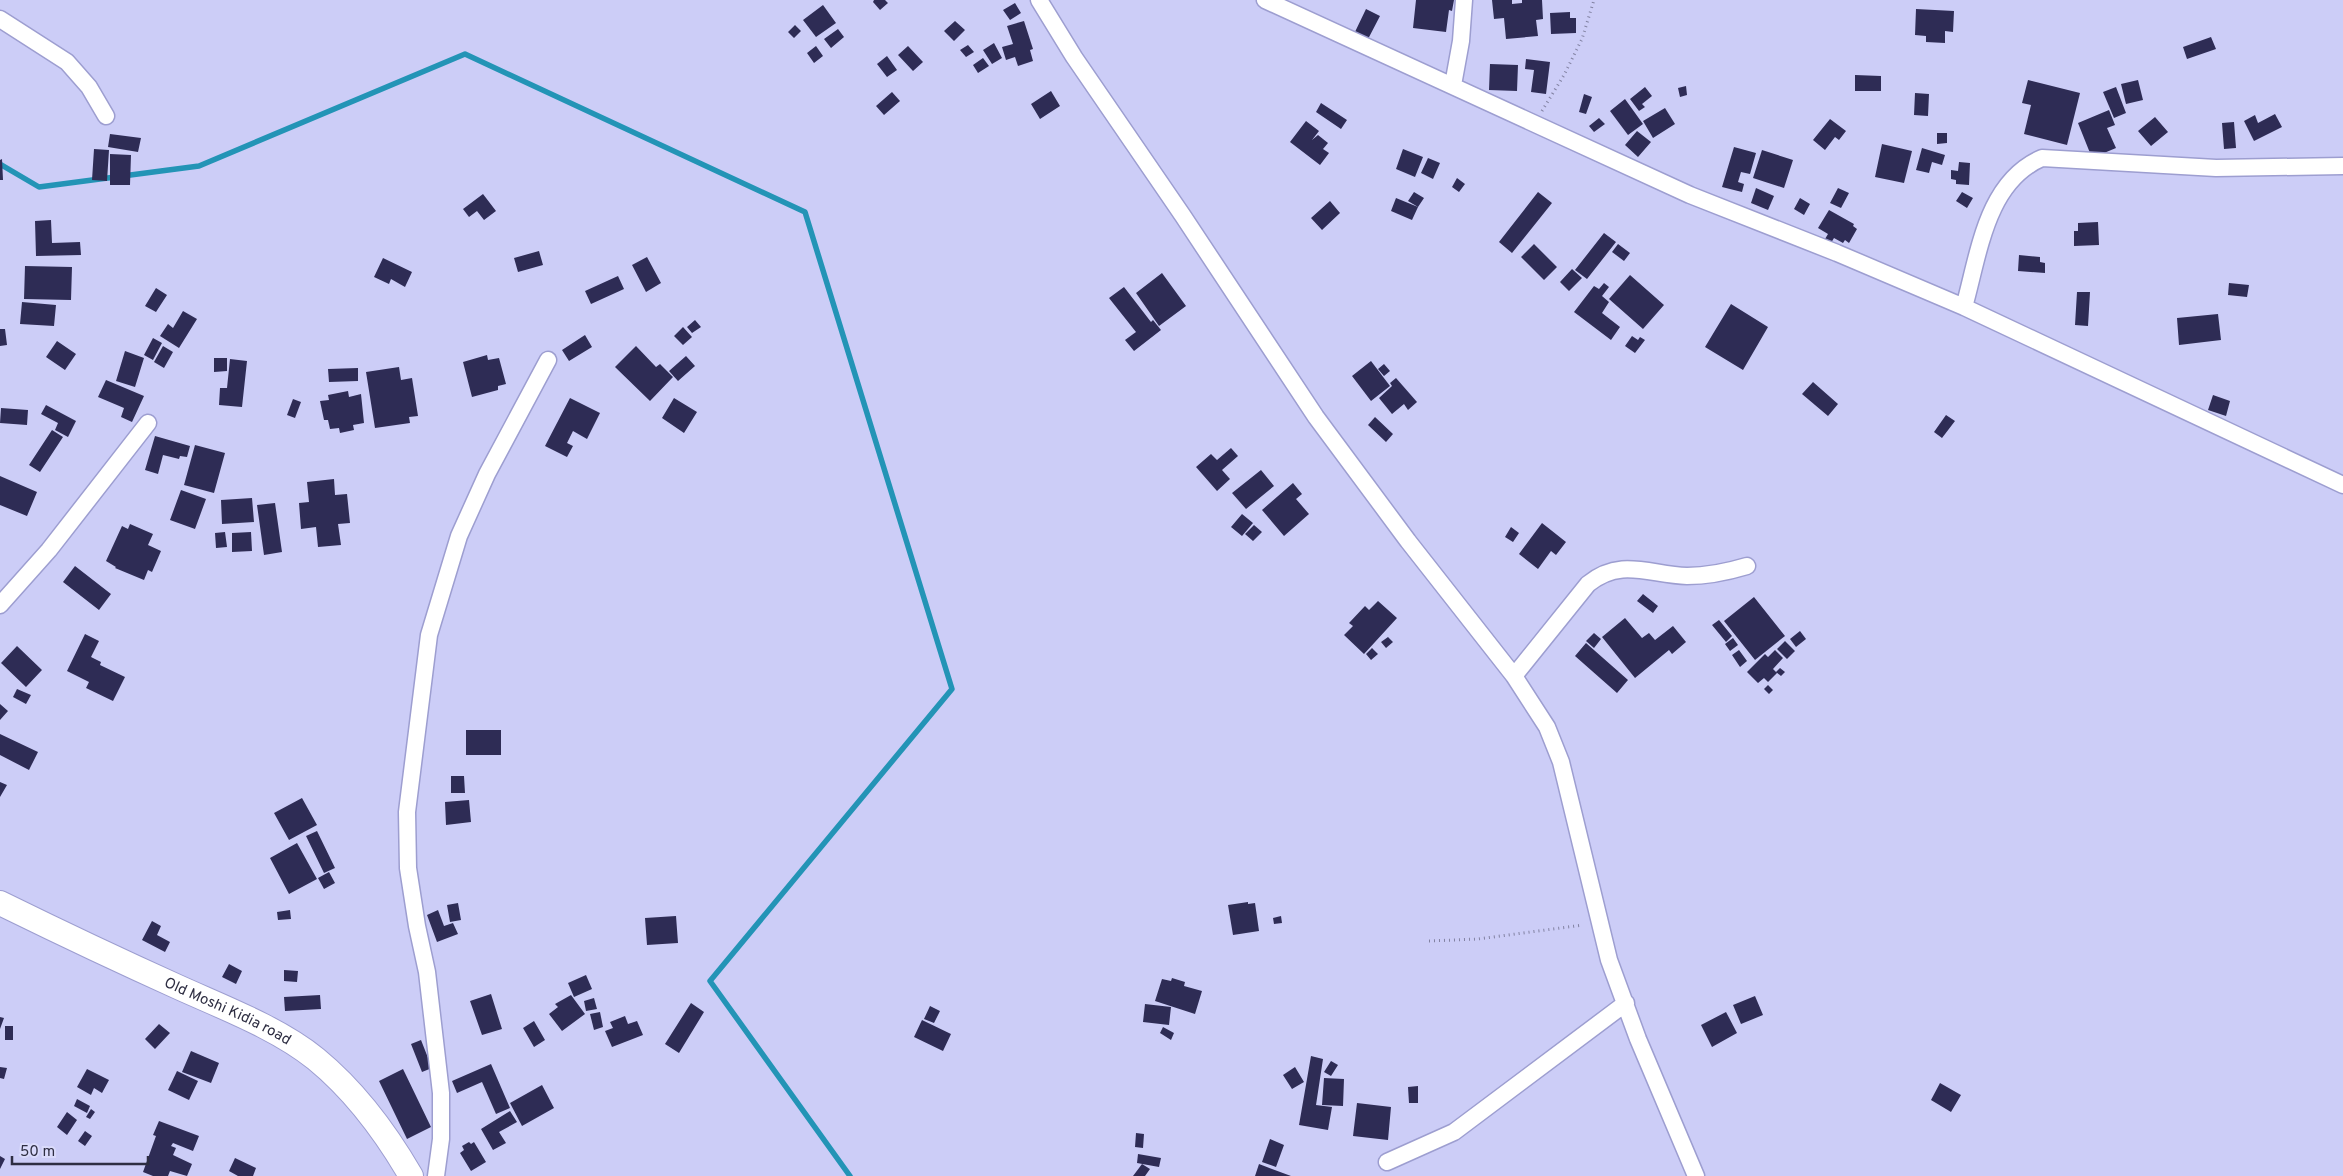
<svg xmlns="http://www.w3.org/2000/svg" width="2343" height="1176" viewBox="0 0 2343 1176" font-family="Overpass,sans-serif">
<style>
.lines{fill:none;stroke-linecap:round;stroke-linejoin:round}
.stream{stroke:#2394b6;stroke-width:5.5}
.building{fill:#2e2c55}
.street-casing{stroke:#9d9ed0;stroke-width:19}
.secondary-casing{stroke:#9d9ed0;stroke-width:26}
.path{stroke:#8282a2;stroke-width:3;stroke-dasharray:1 4;stroke-linecap:butt}
.street{stroke:#fff;stroke-width:16}
.secondary{stroke:#fff;stroke-width:24}
.labels{text-anchor:middle;stroke-width:5;stroke-linejoin:round;paint-order:stroke}
.street-label{font-size:15px;fill:#2e2e42;stroke:#dadbfb}
</style>
<rect width="100%" height="100%" fill="#cccdf7"/>
<g class="lines">
<!-- stream -->
<path class="stream" d="M0,164L39,187L199,166L465,54L805,212L952,689L710,981L850,1176"/>
</g>
<!-- building -->
<path class="building" d="M874,0H885L888,3L880,10L873,2Z
M1416,0H1454L1452,11L1449,10L1446,32L1413,28Z
M1492,0H1512V4L1522,3V0H1542L1543,19L1536,20L1538,36L1506,39L1504,18L1494,19Z
M1015,3L1021,13L1010,20L1003,10Z
M823,5L836,23L816,37L803,20Z
M1366,9L1380,16L1367,41L1354,34Z
M1916,9L1954,11L1953,32L1945,31V43L1926,42V36L1915,35Z
M1570,12V18H1576V33L1551,34L1550,13Z
M955,21L965,30L954,41L944,31Z
M1024,21L1033,49L1030,50L1033,61L1018,66L1015,57L1006,60L1002,47L1013,44L1007,26Z
M795,25L801,31L794,38L788,32Z
M838,29L844,37L831,48L824,39Z
M2211,37L2216,49L2187,59L2183,47Z
M994,43L1002,58L992,64L983,50Z
M968,45L974,52L966,57L960,50Z
M816,46L823,56L814,63L807,53Z
M908,46L923,62L913,71L898,55Z
M887,56L897,70L887,77L877,64Z
M983,58L989,66L978,73L973,65Z
M1526,59L1550,62L1546,94L1531,92L1534,70L1525,69Z
M1490,64L1518,65L1517,91L1489,90Z
M1855,75L1881,76V91H1855Z
M2028,80L2080,93L2067,145L2024,134L2031,105L2022,103Z
M2138,80L2143,100L2126,104L2121,84Z
M1686,86L1687,95L1680,97L1678,88Z
M1645,87L1652,96L1642,104L1645,107L1639,111L1630,99Z
M2116,87L2126,113L2114,118L2103,92Z
M1051,91L1060,106L1040,119L1031,104Z
M892,92L900,101L884,115L876,106Z
M1915,93L1929,94L1928,116L1914,115Z
M1584,94L1592,97L1586,114L1579,112Z
M1625,99L1643,124L1628,135L1610,111Z
M1321,103L1347,120L1341,129L1316,112Z
M1665,108L1675,124L1653,138L1643,121Z
M2109,110L2115,125L2107,128L2116,148L2092,158L2078,123Z
M2275,114L2282,127L2254,141L2244,121L2255,115L2258,123Z
M2155,117L2168,132L2151,146L2138,131Z
M1599,118L1605,124L1594,132L1589,126Z
M1830,119L1846,131L1839,140L1835,137L1825,150L1813,140Z
M1306,121L1319,131L1312,140L1318,135L1328,143L1323,149L1329,153L1320,165L1290,142Z
M2234,122L2236,148L2224,149L2222,123Z
M1637,131L1651,142L1638,157L1625,145Z
M1937,133H1947V143L1937,144Z
M110,134L141,138L138,152L108,147Z
M1882,144L1912,151L1904,183L1875,177Z
M1734,147L1756,153L1750,174L1741,172L1738,182L1744,184L1742,192L1722,187Z
M1922,148L1945,155L1942,165L1932,162L1929,173L1916,170Z
M94,149L109,150L107,181L92,180Z
M1403,149L1423,157L1415,177L1396,169Z
M1762,150L1793,160L1784,188L1753,178Z
M110,154L131,155L130,185H110Z
M1428,158L1440,163L1433,179L1421,173Z
M2,159L3,180H0V160Z
M1959,162L1970,163L1969,185L1956,184V180L1951,179V170L1958,171Z
M1457,178L1465,184L1459,192L1452,187Z
M1756,188L1774,196L1768,210L1751,203Z
M1838,188L1849,193L1841,208L1830,203Z
M1414,192L1424,198L1418,207L1408,201Z
M1538,192L1552,203L1512,253L1499,242Z
M1962,192L1973,198L1967,208L1956,201Z
M483,194L496,211L484,220L477,211L469,217L463,209Z
M1396,198L1418,207L1412,220L1391,211Z
M1800,198L1810,204L1804,215L1794,209Z
M1330,201L1340,213L1322,230L1311,218Z
M1829,210L1854,224L1853,226L1857,229L1849,243L1845,240L1843,243L1834,238L1831,243L1825,239L1828,234L1818,228Z
M51,220L52,243L80,242L81,255L36,256L35,221Z
M2098,222L2099,245L2074,246V231H2078V223Z
M1604,233L1616,242L1587,279L1575,270Z
M1534,244L1557,267L1544,280L1521,257Z
M1618,244L1630,253L1624,261L1612,252Z
M539,251L543,265L518,272L514,258Z
M2019,255L2040,257V262L2045,263V273L2018,271Z
M647,257L661,283L646,292L632,265Z
M383,258L412,272L405,287L391,279L389,284L374,277Z
M25,266L72,267L71,300L24,299Z
M1572,269L1582,278L1569,291L1560,282Z
M1162,273L1186,306L1159,326L1136,293Z
M1630,275L1664,305L1643,329L1609,299Z
M618,276L624,289L591,304L585,291Z
M1604,283L1609,287L1602,296L1609,302L1602,313L1620,327L1611,340L1574,312L1594,286L1599,289Z
M2229,283L2249,285L2247,297L2228,295Z
M1124,287L1151,322L1153,320L1161,330L1134,351L1125,340L1136,332L1109,298Z
M156,288L167,295L156,312L145,306Z
M2077,292H2090L2088,326L2075,325Z
M22,302L56,305L54,326L20,324Z
M1731,304L1768,327L1743,370L1705,347Z
M183,311L197,319L179,348L160,336L168,324L173,328Z
M2218,314L2221,340L2179,345L2177,318Z
M695,320L701,327L692,333L687,327Z
M683,327L692,337L683,345L674,336Z
M0,329H5L7,345L0,346Z
M585,335L592,347L569,361L562,350Z
M1632,336L1638,340L1640,337L1645,340L1635,353L1625,346Z
M153,338L162,343L153,360L144,355Z
M57,341L76,354L65,370L46,357Z
M163,346L173,352L164,368L154,362Z
M636,346L656,367L660,364L673,377L650,401L615,367Z
M125,351L144,358L135,387L116,381Z
M487,355L488,360L499,358L506,384L498,386V390L472,397L463,362Z
M686,356L695,366L678,381L669,371Z
M214,358H227V371L214,372Z
M230,359L247,361L242,407L219,405L220,388H227Z
M1371,361L1390,386L1371,401L1352,376Z
M1384,364L1390,371L1384,376L1378,369Z
M399,367L401,380L412,378L418,416L409,417L410,423L375,428L366,372Z
M358,368V381L329,382L328,369Z
M1396,378L1417,402L1408,410L1404,404L1392,414L1379,398L1392,386L1390,383Z
M106,380L144,396L132,422L121,417L124,408L98,397Z
M1813,382L1838,404L1828,416L1802,394Z
M348,391L349,397L361,394L364,423L353,425L354,430L340,433L339,428L330,429L328,420H324L320,401L329,400L328,395Z
M2213,395L2230,401L2226,416L2208,410Z
M570,398L600,413L587,439L573,431L567,443L573,446L567,457L545,446Z
M674,398L697,412L684,433L662,418Z
M293,399L301,402L295,418L287,415Z
M46,405L76,421L68,437L55,430L58,423L41,414Z
M1,408L28,410L27,425L0,423Z
M1946,415L1955,421L1942,438L1934,432Z
M1375,417L1393,434L1386,442L1368,425Z
M52,430L63,437L40,472L29,465Z
M155,436L190,446L187,457L180,456L179,459L163,455L158,474L145,470Z
M195,445L225,453L214,493L184,485Z
M1231,448L1238,456L1222,470L1230,479L1217,491L1196,467L1211,454L1217,460Z
M1261,470L1274,486L1246,509L1232,493Z
M0,476L37,492L27,516L0,505Z
M334,479L335,495L347,494L350,523L338,524L341,545L318,547L316,527L301,529L299,503L309,502L307,482Z
M1293,483L1302,494L1296,499L1309,514L1284,536L1262,510Z
M181,490L206,499L195,529L170,520Z
M252,498L254,522L222,524L221,500Z
M275,503L282,552L264,555L257,505Z
M1242,514L1253,523L1242,536L1231,527Z
M1542,523L1566,542L1556,555L1551,551L1538,569L1519,554Z
M130,524L153,534L148,545L161,551L152,572L148,570L144,580L115,568L116,567L106,561L122,526L128,529Z
M1254,525L1262,532L1253,541L1245,534Z
M1511,527L1519,533L1513,542L1505,537Z
M225,532L227,547L216,548L215,533Z
M251,532L252,551L232,552V533Z
M75,566L111,594L99,610L63,582Z
M1643,594L1658,606L1653,613L1637,601Z
M1754,597L1785,636L1755,660L1724,621Z
M1378,601L1397,618L1364,654L1344,635L1353,626L1349,623L1365,606L1369,610Z
M1625,618L1642,638L1649,633L1655,640L1673,626L1686,642L1672,654L1669,650L1635,678L1602,637Z
M1719,620L1732,636L1726,642L1712,625Z
M1800,631L1806,639L1796,647L1790,639Z
M1594,633L1601,639L1594,648L1586,641Z
M85,634L99,641L91,657L101,662L100,665L125,677L113,701L86,688L89,682L67,671Z
M1388,637L1393,642L1386,648L1381,642Z
M1733,638L1738,645L1730,651L1725,644Z
M1785,641L1795,651L1787,659L1777,649Z
M1586,643L1628,680L1617,693L1575,656Z
M17,646L42,670L26,687L1,663Z
M1372,648L1378,654L1371,660L1366,654Z
M1739,650L1747,661L1740,667L1732,655Z
M1775,650L1783,658L1773,669L1777,673L1768,682L1764,678L1758,683L1747,672L1765,654L1768,657Z
M1780,668L1785,672L1781,676L1776,672Z
M1768,685L1773,690L1769,694L1764,689Z
M17,689L31,695L26,704L13,697Z
M0,704L8,711L0,720Z
M466,730H501V755H466Z
M0,734L38,752L29,770L0,755Z
M451,776H464L465,793H451Z
M0,782L7,785L0,797Z
M302,798L317,825L289,840L274,813Z
M469,800L471,822L446,825L445,802Z
M317,831L335,868L324,873L306,836Z
M297,843L317,879L289,894L270,858Z
M329,872L335,883L324,889L318,878Z
M1248,902V904L1255,903L1259,931L1233,935L1228,905Z
M458,903L461,920L450,922L447,905Z
M290,910L291,919L278,920L277,912Z
M438,910L444,926L453,923L458,934L437,942L427,915Z
M676,916L678,943L647,945L645,918Z
M1281,916L1282,923L1274,924L1273,918Z
M152,921L161,926L157,935L170,942L165,952L142,940Z
M229,964L242,971L236,984L222,977Z
M284,970L298,971L297,982L284,981Z
M586,975L592,989L574,997L568,983Z
M1172,978L1185,982L1184,986L1202,991L1195,1014L1155,1001L1162,979L1171,981Z
M491,994L502,1029L482,1035L470,1001Z
M320,995L321,1009L285,1011L284,997Z
M571,995L585,1014L562,1031L549,1014L558,1007L555,1004Z
M1755,996L1763,1015L1741,1024L1733,1005Z
M594,998L597,1009L586,1011L584,1001Z
M691,1003L704,1012L679,1053L665,1044Z
M1145,1004L1171,1007L1169,1025L1143,1022Z
M930,1006L940,1011L934,1023L924,1019Z
M600,1012L603,1027L594,1030L590,1014Z
M1726,1012L1737,1033L1712,1047L1701,1025Z
M625,1016L628,1024L637,1021L643,1035L612,1047L605,1031L613,1028L610,1022Z
M0,1017L4,1018L0,1029Z
M922,1020L951,1034L943,1051L914,1037Z
M534,1021L545,1040L534,1047L523,1028Z
M159,1024L170,1033L155,1049L145,1039Z
M5,1026H13V1040H5Z
M1163,1027L1174,1033L1171,1040L1160,1033Z
M421,1040L432,1068L422,1072L411,1044Z
M191,1051L219,1063L211,1083L182,1072Z
M1311,1056L1323,1059L1316,1105L1332,1107L1328,1130L1299,1125Z
M1331,1061L1338,1065L1331,1076L1324,1072Z
M491,1064L510,1108L496,1114L482,1082L457,1093L452,1081Z
M0,1067L7,1068L4,1079L0,1078Z
M1295,1067L1304,1082L1292,1089L1283,1075Z
M87,1069L109,1080L102,1093L94,1088L91,1095L77,1087Z
M403,1069L431,1127L407,1139L379,1081Z
M177,1071L198,1081L189,1100L168,1090Z
M1324,1078L1344,1079L1343,1106L1322,1105Z
M1940,1083L1961,1095L1951,1112L1931,1100Z
M542,1085L554,1108L522,1126L510,1103Z
M1418,1086V1103H1409L1408,1087Z
M77,1099L90,1106L87,1113L74,1106Z
M1357,1103L1391,1107L1388,1140L1353,1136Z
M91,1109L95,1112L90,1119L86,1117Z
M510,1111L517,1122L499,1132L506,1143L493,1150L481,1129Z
M67,1112L77,1120L67,1135L57,1127Z
M159,1121L199,1136L193,1151L173,1143L171,1146L176,1148L173,1155L192,1164L187,1176L170,1171L168,1176H153L143,1172L156,1136L153,1135Z
M85,1131L92,1136L85,1146L78,1141Z
M1136,1133L1144,1134L1143,1148L1135,1147Z
M1270,1139L1284,1145L1276,1167L1262,1162Z
M469,1142L471,1144L474,1142L486,1162L471,1171L460,1153L464,1150L462,1146Z
M1138,1154L1161,1158L1159,1167L1137,1163Z
M0,1156L5,1159L0,1169Z
M235,1158L256,1168L253,1176H238L229,1171Z
M1142,1164L1150,1169L1145,1176H1133Z
M1259,1164L1291,1176H1255Z"/>
<g class="lines">
<defs>
<path id="street" d="M1039,0L1074,57L1183,216L1316,417L1408,541L1514,676L1547,727L1561,762L1609,960L1638,1039L1696,1176
M1265,0L1690,195L1837,253L1964,307L2343,485
M0,19L67,62L89,87L106,116
M1453,85L1461,41L1464,0
M1964,307C1979,254 1986,182 2042,158L2216,168L2343,166
M0,605L49,550L148,423
M1514,676L1588,584C1621,557 1650,575 1687,576C1709,576 1727,572 1747,566
M1387,1162L1454,1132L1626,1003
M436,1176L441,1139V1093L427,972L417,926L408,868L407,812L429,635L459,536L487,474L548,360"/>
<g id="secondary">
<path id="s1" d="M0,903C59,932 118,960 178,987C222,1007 278,1028 316,1059C355,1091 386,1133 411,1176"/>
</g>
</defs>
<!-- street casing -->
<use href="#street" class="street-casing"/>
<!-- secondary casing -->
<use href="#secondary" class="secondary-casing"/>
<!-- path -->
<path class="path" d="M1542,111L1564,75L1582,39L1594,0
M1429,941L1478,939L1583,925"/>
<!-- street -->
<use href="#street" class="street"/>
<!-- secondary -->
<use href="#secondary" class="secondary"/>
</g>
<g class="labels">
<!-- street labels -->
<g class="street-label">
<text dy="5" stroke="none"><textPath href="#s1" startOffset="252">Old Moshi Kidia road</textPath></text>
</g>
</g>
<!-- scale -->
<path d="M12 1156v8h136v-8" fill="none" stroke="#2e2e42" stroke-width="2.5"/>
<text x="20" y="1156" font-size="15" fill="#2e2e42" stroke="#dadbfb" stroke-width="4" paint-order="stroke">50 m</text>
</svg>
